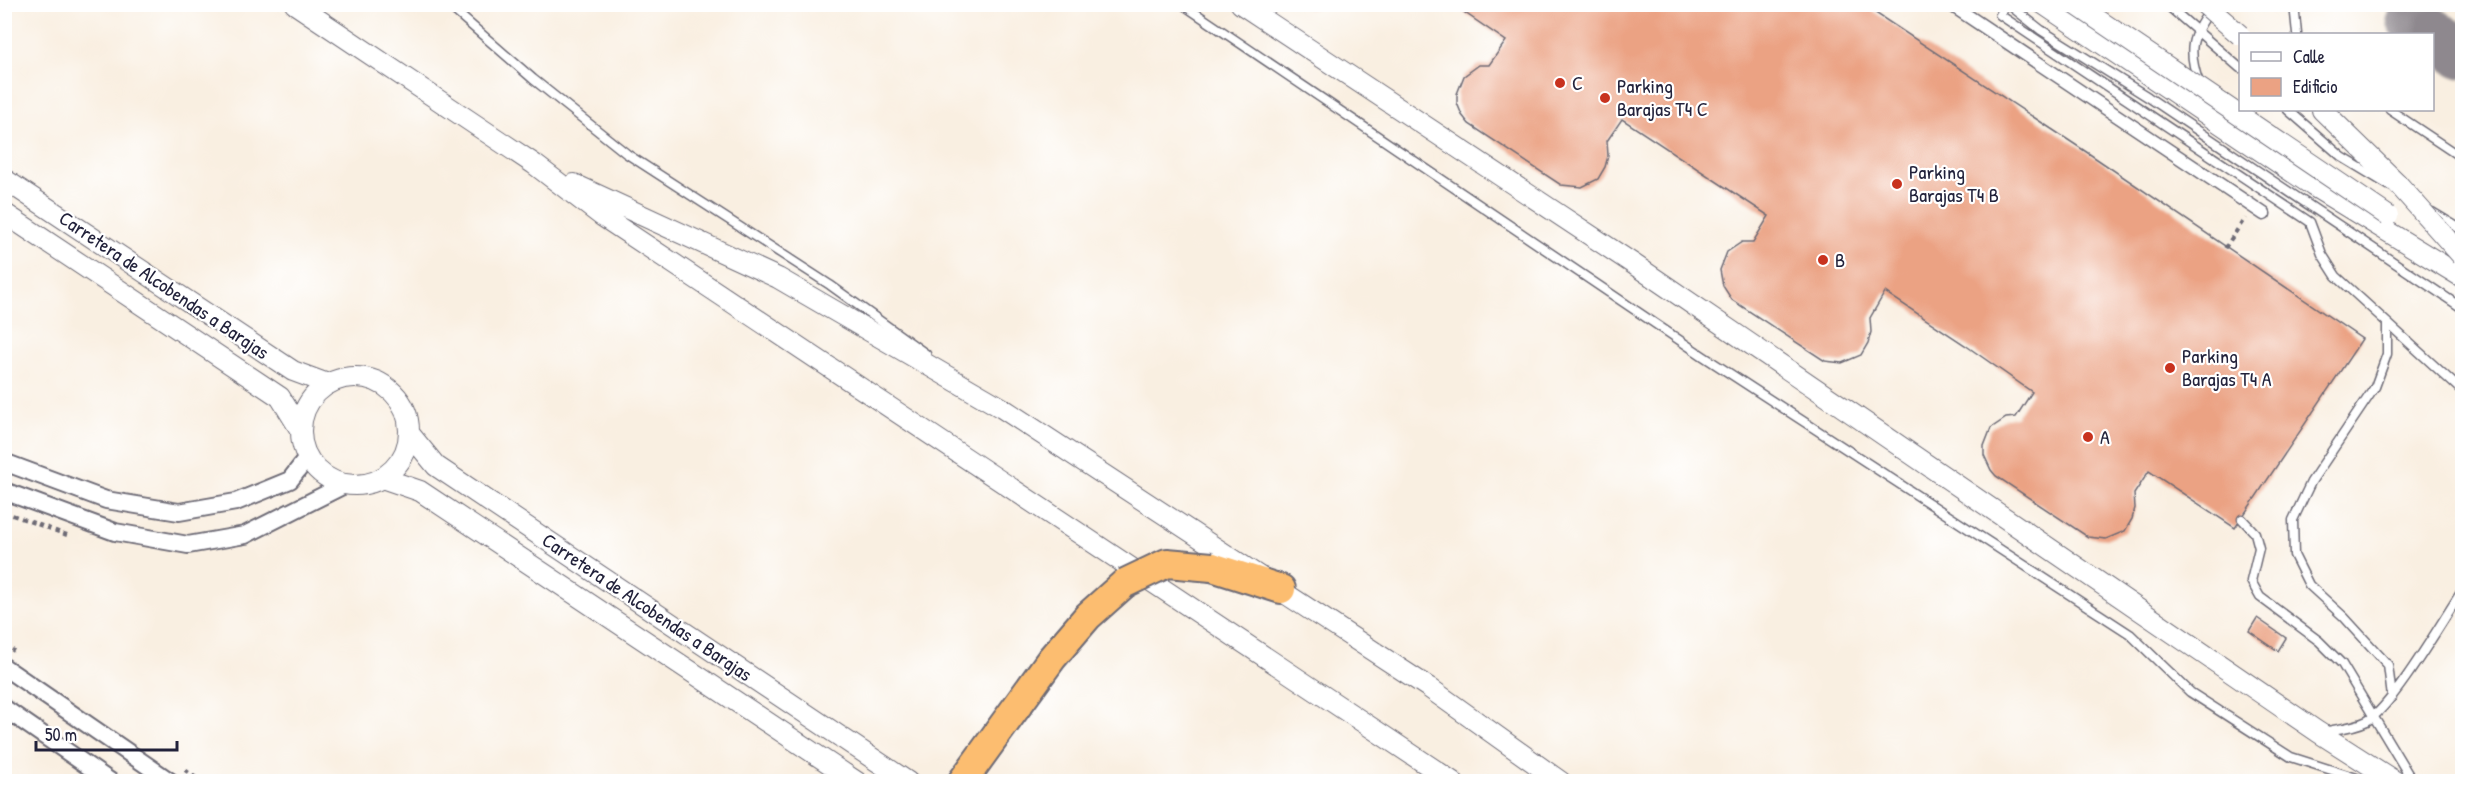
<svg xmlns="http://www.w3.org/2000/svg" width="2467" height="786" viewBox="0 0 2467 786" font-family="'Patrick Hand',sans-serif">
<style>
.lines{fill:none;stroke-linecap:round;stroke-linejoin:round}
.taxiway{stroke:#8e888e;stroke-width:51}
.building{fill:#eba283}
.service-casing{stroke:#6d6a75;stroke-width:11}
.pedestrian-casing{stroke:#6d6a75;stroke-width:15}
.minor-casing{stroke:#6d6a75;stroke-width:20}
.tertiary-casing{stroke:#6d6a75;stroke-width:22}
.motorway-casing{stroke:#6d6a75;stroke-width:32}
.path{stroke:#6d6a75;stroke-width:4;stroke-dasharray:4.5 4.5;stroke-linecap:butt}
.service{stroke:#fff;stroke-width:8}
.pedestrian{stroke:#fff;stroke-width:12}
.minor{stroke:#fff;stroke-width:16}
.tertiary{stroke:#fff;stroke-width:20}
.motorway{stroke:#fcbd6f;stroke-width:28}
.tertiary-bridge-casing{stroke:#6d6a75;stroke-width:22;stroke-linecap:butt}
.motorway-bridge-casing{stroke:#6d6a75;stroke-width:32;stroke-linecap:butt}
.tertiary-bridge{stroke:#fff;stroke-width:20}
.motorway-bridge{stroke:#fcbd6f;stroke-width:28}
.poi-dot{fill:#c8321e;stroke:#fff;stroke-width:2}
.labels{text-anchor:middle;stroke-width:4.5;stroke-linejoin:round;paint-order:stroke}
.poi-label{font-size:20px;fill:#22223b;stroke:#fff;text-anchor:start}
.street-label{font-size:20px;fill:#22223b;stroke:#fff}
</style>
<rect width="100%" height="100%" fill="#fff"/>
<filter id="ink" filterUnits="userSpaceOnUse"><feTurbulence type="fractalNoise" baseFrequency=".0167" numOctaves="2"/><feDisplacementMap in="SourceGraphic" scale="12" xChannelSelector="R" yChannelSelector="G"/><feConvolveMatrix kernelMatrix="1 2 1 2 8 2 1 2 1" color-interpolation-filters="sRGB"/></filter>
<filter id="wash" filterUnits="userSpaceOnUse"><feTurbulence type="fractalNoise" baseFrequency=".008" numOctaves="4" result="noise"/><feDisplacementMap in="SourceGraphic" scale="24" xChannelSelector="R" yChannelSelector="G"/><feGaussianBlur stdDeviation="1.35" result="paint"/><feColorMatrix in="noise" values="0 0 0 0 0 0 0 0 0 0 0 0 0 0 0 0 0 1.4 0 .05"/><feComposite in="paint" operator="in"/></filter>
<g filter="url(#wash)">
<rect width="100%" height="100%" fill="#f9efe1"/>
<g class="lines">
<!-- taxiway -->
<path class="taxiway" d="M2412,19L2462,53"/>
</g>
<g id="blocks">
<!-- building -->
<path class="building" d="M1296,4H1331V6L1309,9Z
M1452,4H1862L2091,155L2362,339L2235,528L2149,471L2134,494L2135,508L2132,519L2125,531L2106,539L2088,537L1996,476L1991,470L1984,455V446L1991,428L2006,418L2016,417L2032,392L1965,345L1885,292L1870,318L1871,332L1868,343L1861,355L1842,363L1825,361L1732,300L1723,286L1720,270L1727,252L1742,242H1753L1769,216L1622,119L1607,141L1608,156L1605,167L1598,179L1582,187L1561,185L1469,124L1462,115L1457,103V94L1464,76L1479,65H1489L1506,41Z
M2257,618L2286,638L2278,651L2249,631Z"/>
</g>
</g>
<g filter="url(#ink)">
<use href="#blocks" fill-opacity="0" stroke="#6d6a75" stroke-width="1.5"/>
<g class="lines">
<defs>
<path id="service" d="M447,4L533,79L627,154L830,285L926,354
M1182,4L1703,356L2130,634L2190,692L2291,757L2369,782
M2006,4L2000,15L2310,222L2322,254L2336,276L2462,391
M2008,4L2041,30L2148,97L2462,308
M2166,4L2240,68
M2294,4L2297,34
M2199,83C2187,50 2191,36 2211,9
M2288,110L2342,157L2390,186
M2390,110L2462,158
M2432,212L2462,230
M2387,324V354L2375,387L2311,482L2293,520L2294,555L2309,585L2344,617L2388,665L2392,697
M2242,519L2255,533L2259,548L2251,581L2260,597L2319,641L2342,664L2413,782
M2321,732C2336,729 2353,728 2367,721C2392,708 2444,618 2462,591"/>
<path id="pedestrian" d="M1950,4L2264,214"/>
<path id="minor" d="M4,462L106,500L179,512L236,502L290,480L308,457
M4,491L115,532L188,545L245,535L346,484
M4,667L171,782
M4,708L111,782"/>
<path id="tertiary" d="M295,4L534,164L602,216L1453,782
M1241,4L1632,263L2318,732L2396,782
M2043,4L2313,186L2462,277
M2322,110L2397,183
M4,179L293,371L328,384
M574,184L778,278L1002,408L1428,687L1561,782
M4,213L280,397L301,431
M301 431a54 54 0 1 1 108 0a54 54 0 1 1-108 0Z
M409,433L436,466L908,782
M382,478L420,491L857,782"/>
<path id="motorway" d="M1212,567L1281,589
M962,782L1052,658L1088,616L1125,583"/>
</defs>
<!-- service casing -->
<use href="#service" class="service-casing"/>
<!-- pedestrian casing -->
<use href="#pedestrian" class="pedestrian-casing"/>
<!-- minor casing -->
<use href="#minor" class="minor-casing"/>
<!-- tertiary casing -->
<use href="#tertiary" class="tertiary-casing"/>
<!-- motorway casing -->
<use href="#motorway" class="motorway-casing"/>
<!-- path -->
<path class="path" d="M2225,248L2245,218
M4,512L67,535
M4,645L14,651
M185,770L202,782"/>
<!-- service -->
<use href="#service" class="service"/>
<!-- pedestrian -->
<use href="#pedestrian" class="pedestrian"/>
<!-- minor -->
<use href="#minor" class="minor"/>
<!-- tertiary -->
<use href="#tertiary" class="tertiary"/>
<!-- motorway -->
<use href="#motorway" class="motorway"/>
<defs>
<path id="tertiary-bridge" d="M2075,4L2388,216
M2204,4L2240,35
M2397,183L2462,256"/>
<path id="motorway-bridge" d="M1125,583L1167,563L1212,567"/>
</defs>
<!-- tertiary-bridge casing -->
<use href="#tertiary-bridge" class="tertiary-bridge-casing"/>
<!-- motorway-bridge casing -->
<use href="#motorway-bridge" class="motorway-bridge-casing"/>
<!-- tertiary-bridge -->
<use href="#tertiary-bridge" class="tertiary-bridge"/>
<!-- motorway-bridge -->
<use href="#motorway-bridge" class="motorway-bridge"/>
</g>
</g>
<!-- markers -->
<g class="poi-dot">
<circle cx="1560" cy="83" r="6"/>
<circle cx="1605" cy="98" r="6"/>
<circle cx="1897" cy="184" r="6"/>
<circle cx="1823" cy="260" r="6"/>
<circle cx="2170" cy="368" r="6"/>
<circle cx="2088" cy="437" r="6"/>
</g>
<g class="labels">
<!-- poi labels -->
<g class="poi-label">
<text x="1572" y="90">C</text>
<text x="1617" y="93">Parking<tspan x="1617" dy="23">Barajas T4 C</tspan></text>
<text x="1909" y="179">Parking<tspan x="1909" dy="23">Barajas T4 B</tspan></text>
<text x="1835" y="267">B</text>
<text x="2182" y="363">Parking<tspan x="2182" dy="23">Barajas T4 A</tspan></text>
<text x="2100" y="444">A</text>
</g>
<!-- street labels -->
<g class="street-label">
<text transform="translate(164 285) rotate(34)" y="7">Carretera de Alcobendas a Barajas</text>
<text transform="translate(647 607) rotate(34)" y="7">Carretera de Alcobendas a Barajas</text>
</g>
</g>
<!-- margin -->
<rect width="2467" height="786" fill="none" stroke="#fff" stroke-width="24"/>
<!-- legend -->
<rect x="2239" y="33" width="195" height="78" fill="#ffffff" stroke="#a7a7b1" stroke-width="1.5"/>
<rect x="2251" y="52" width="30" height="9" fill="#ffffff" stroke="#a7a7b1" stroke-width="1.5"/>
<text x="2293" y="63" font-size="18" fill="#22223b">Calle</text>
<rect x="2251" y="78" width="30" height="18" fill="#eba283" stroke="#a7a7b1" stroke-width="1.5"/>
<text x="2293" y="93" font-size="18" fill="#22223b">Edificio</text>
<!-- scale -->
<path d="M36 741v9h141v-9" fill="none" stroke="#22223b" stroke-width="3"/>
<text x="45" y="741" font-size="18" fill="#22223b" stroke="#ffffff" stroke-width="4.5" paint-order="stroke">50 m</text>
</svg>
